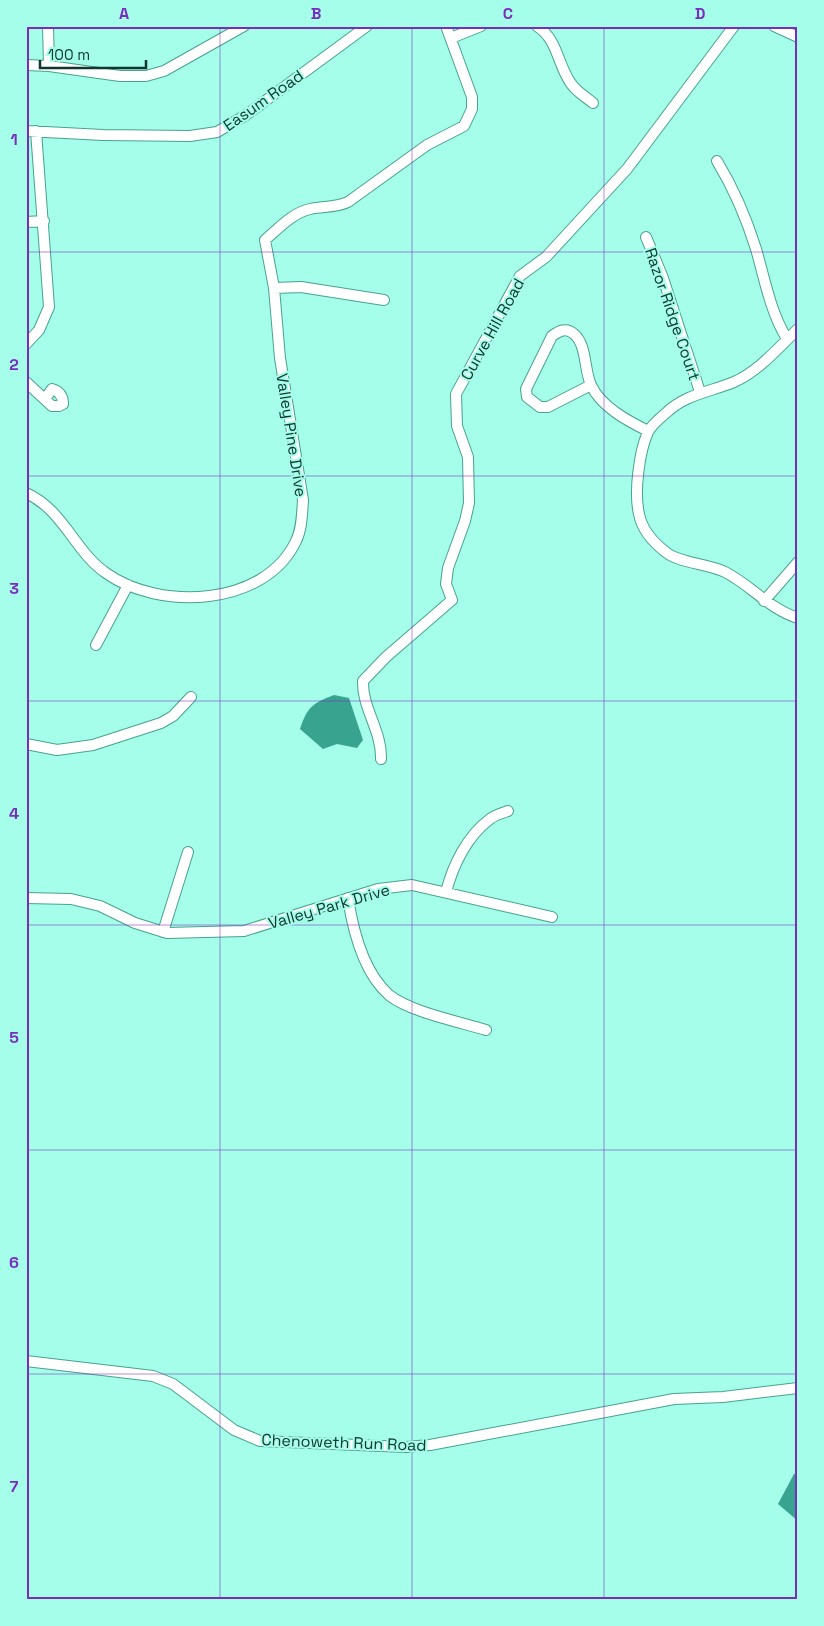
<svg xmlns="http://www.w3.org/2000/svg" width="824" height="1626" viewBox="0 0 824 1626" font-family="'Space Grotesk',sans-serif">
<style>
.water{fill:#38a38f}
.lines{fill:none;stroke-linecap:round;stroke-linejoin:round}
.minor-casing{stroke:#47a290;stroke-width:12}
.minor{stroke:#fff;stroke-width:10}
.grid{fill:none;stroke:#7b2cbf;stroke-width:1;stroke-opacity:0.55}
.labels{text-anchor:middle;stroke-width:4;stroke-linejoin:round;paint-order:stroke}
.street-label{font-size:16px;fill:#103730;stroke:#a4fee9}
.neatline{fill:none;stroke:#7b2cbf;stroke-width:2}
.grid-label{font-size:16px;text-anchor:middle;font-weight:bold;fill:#7b2cbf}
</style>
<rect width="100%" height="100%" fill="#a4fee9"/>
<!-- water -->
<path class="water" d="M334,695L349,698L363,740L357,748L337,744L323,749L300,729C307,707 313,703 334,695Z
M798,1473V1521L778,1504L794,1474Z"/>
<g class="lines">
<defs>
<path id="minor" d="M48,26L49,66
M537,26C558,40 557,63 570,82C575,91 586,97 593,103
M774,26L798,37
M451,38L481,26
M26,65L49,66L120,76H146L164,71L244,26
M26,131L103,135L190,136L217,132L246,115L367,26
M717,161C734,189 746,217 756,249C765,280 770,311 787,339
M26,222L44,221
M646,237L663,278L700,392
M274,288L301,287L384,300
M798,329C779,347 759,371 734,382C710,392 686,394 666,413C660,418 651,426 648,432C639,452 634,493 639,514C642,530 655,544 667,553C680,563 709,564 725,572C751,585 769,609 798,618
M26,344L39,330L49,307L36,131
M26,382L52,406H59L63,404C63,396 59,391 52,389L45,399
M591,385L548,407H540L527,397L526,389L552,336C559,331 566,327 574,334C587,345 584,370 591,385C601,407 628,421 648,431
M26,493C64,510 74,551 106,573C159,611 265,607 296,541C302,529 302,514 303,500L280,358L274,288L265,240C278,229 292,213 310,209C323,206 335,208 348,202L427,145L464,126L472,109V97L446,26
M764,601L798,562
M96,645L128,585
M26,744L57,750L93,745L161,723L173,716L191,697
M381,759C382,731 362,708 363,681L386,657L452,600L446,584L448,568L465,521L469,503L468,457L457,426L456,394L520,276L546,257L627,169L734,26
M446,892C453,865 467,836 490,819C495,815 502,813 508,811
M26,898L71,899L100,906L135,923L167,933L244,931L378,889L412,885L552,917
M348,898C353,931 363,972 389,995C410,1012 460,1022 486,1030
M163,932L188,852
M26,1361L153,1376L173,1384L234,1430L260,1441L406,1447L430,1445L674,1399L723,1397L798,1388"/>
</defs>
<!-- minor casing -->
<use href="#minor" class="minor-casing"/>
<!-- minor -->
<use href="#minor" class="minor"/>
</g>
<!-- grid -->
<path class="grid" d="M220,26V1600M412,26V1600M604,26V1600M26,252H798M26,476H798M26,701H798M26,925H798M26,1150H798M26,1374H798"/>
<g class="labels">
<!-- street labels -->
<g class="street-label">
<text transform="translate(263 100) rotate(-35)" y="6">Easum Road</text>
<text transform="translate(673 314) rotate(71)" y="6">Razor Ridge Court</text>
<text transform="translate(492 329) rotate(-61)" y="6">Curve Hill Road</text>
<text transform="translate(292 435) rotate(81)" y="6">Valley Pine Drive</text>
<text transform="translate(329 906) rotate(-16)" y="6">Valley Park Drive</text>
<text transform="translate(344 1442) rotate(2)" y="6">Chenoweth Run Road</text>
</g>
</g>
<!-- border -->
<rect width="824" height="1626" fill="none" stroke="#a4fee9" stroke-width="55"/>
<!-- scale -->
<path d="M40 60v8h106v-8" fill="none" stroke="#103730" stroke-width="2.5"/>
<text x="48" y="60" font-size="15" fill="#103730" stroke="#a4fee9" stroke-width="4" paint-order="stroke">100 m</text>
<rect x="28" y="28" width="768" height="1570" class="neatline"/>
<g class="grid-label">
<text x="124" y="19">A</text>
<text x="316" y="19">B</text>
<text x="508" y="19">C</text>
<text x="700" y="19">D</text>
<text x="14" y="145">1</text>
<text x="14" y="370">2</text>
<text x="14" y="594">3</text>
<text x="14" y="819">4</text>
<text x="14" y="1043">5</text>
<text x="14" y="1268">6</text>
<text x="14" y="1492">7</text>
</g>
</svg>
